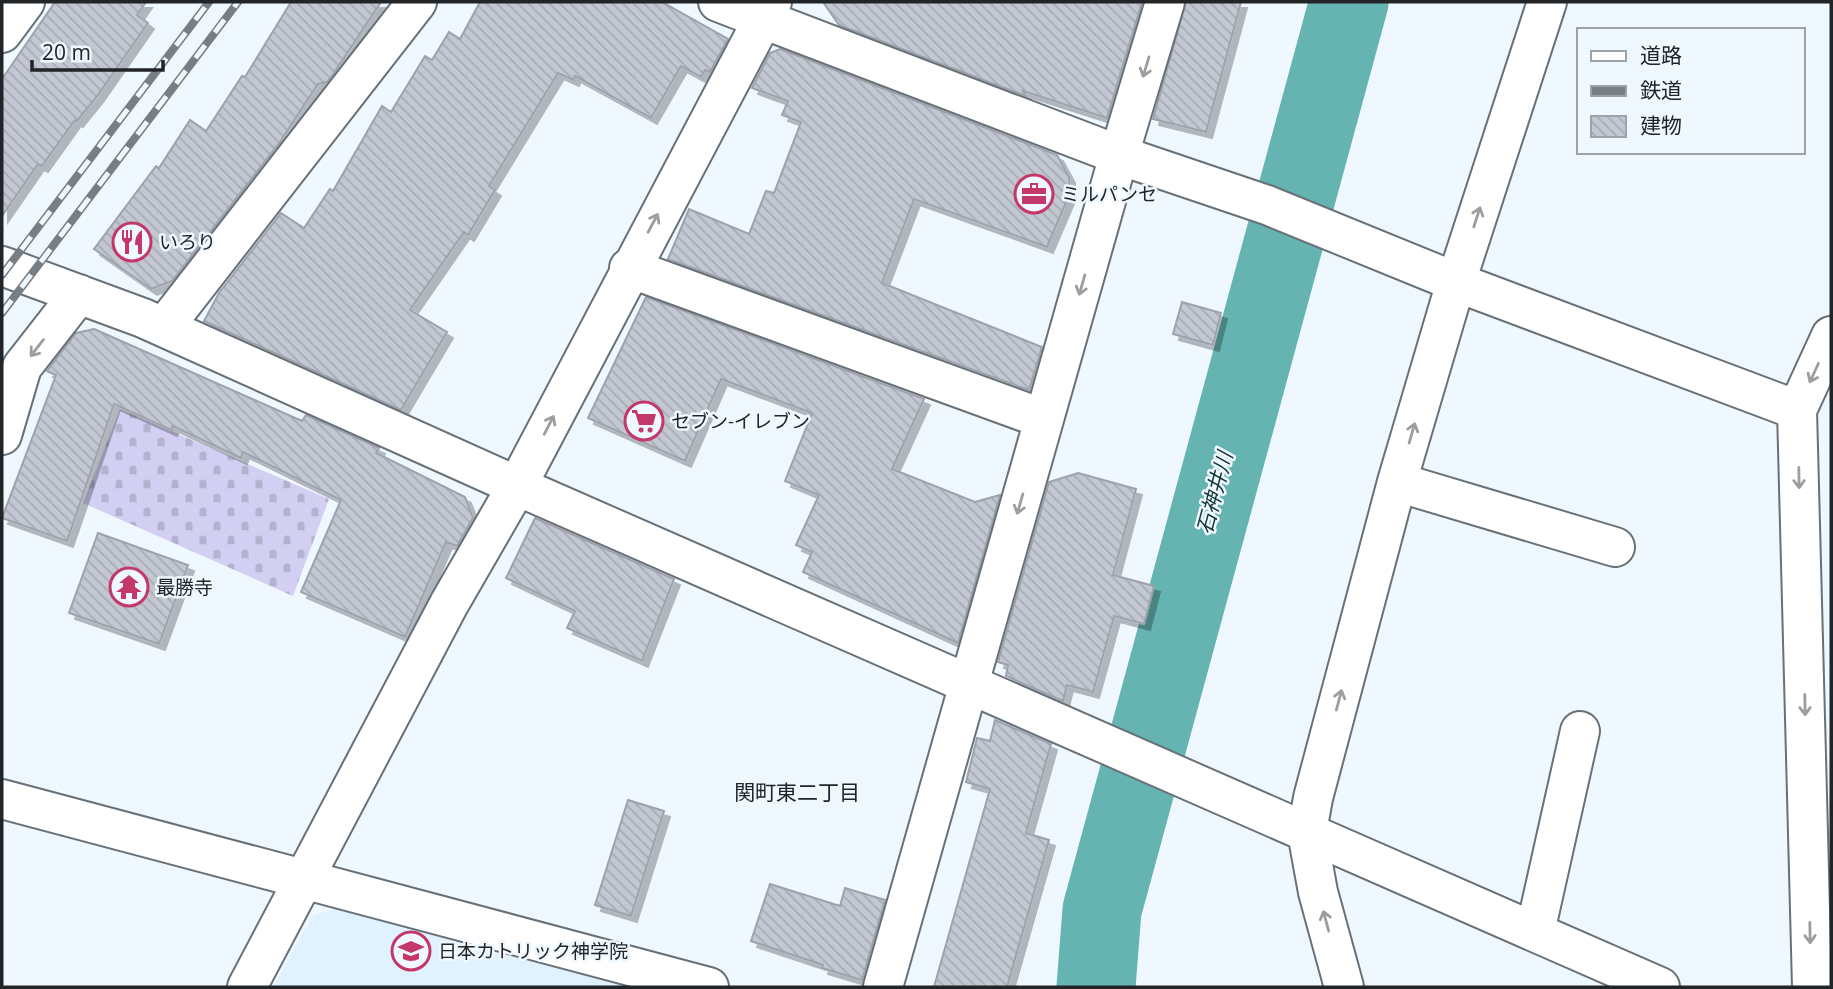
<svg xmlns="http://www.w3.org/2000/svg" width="1833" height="989" viewBox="0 0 1833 989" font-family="'Open Sans','Noto Sans JP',sans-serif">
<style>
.built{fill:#e0f2ff}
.cemetery{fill:url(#cemetery-stones)}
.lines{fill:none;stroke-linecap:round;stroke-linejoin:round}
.river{stroke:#65b4b1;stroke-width:79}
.building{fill:url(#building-back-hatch);stroke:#9da2ac;stroke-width:2;filter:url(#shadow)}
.minor-casing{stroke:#687178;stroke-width:42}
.minor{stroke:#fff;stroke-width:38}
.rail-casing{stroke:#787e82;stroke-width:8}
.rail{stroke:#f0f8ff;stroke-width:5;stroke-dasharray:16;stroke-linecap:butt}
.oneway{stroke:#9b9d9e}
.labels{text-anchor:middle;stroke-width:5;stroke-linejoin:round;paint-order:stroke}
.poi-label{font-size:19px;fill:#212528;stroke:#f0f8ff;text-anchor:start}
.water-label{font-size:21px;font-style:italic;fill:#103736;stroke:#f0f8ff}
.neighbourhood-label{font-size:21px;fill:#212528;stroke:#f0f8ff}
</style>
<defs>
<pattern id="cemetery-stones" width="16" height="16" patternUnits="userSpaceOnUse" patternTransform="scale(1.75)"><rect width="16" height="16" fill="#d3cff3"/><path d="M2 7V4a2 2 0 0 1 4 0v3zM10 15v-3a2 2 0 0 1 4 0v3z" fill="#b5b2d0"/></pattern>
<pattern id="building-back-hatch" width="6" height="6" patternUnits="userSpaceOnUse" patternTransform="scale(1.75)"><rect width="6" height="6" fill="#c2c7d2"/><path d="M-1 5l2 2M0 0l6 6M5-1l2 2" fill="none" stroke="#a6abb4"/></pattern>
<filter id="shadow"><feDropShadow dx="6" dy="6" stdDeviation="0" flood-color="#0004"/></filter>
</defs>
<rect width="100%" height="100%" fill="#f0f8ff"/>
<!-- built -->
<path class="built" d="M348,906L673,987H273L313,915Z"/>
<!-- cemetery -->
<path class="cemetery" d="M120,409L329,499L293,596L83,503Z"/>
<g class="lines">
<!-- river -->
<path class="river" d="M1096,987L1102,910L1349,2"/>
</g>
<!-- building -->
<path class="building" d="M55,2H146L137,15L148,23L98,95L77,121L75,120L42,166L38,164L2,216V79Z
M291,2H381L334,73L327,82L318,84L280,142L172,281L151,289L94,249L156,166L159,168L190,120L206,131L242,76L245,77Z
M480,2H662L728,39L710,72L705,70L701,77L681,66L651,118L575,76L573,80L558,73L489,186L495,190L468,235L464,232L410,310L447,332L401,410L204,321L219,293L281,213L304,228L330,189L333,191L382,106L391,112L425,56L432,60L449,32L460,39Z
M823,2H1142L1107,118L1023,91L1026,96L839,25Z
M1186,2H1241L1206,132L1153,119Z
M780,49L1057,155L1069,177L1070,193L1047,247L914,199L882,283L1042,347L1029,390L668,259L689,209L749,234L766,191L774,193L801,122L782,115L788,101L752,88L770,53Z
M646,297L924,399L892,469L975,502L1000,495L958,643L803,572L812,552L796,545L819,495L785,481L812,413L721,379L685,461L588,418Z
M1182,302L1221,313L1213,345L1173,334Z
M94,329L302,421L306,415L379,448L376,453L465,497L473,518L457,546L446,542L405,637L301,592L341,500L243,452L241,458L173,426L171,430L114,404L67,541L2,518L56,375L47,371L76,333Z
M1078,473L1136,489L1113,575L1154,586L1144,624L1114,616L1093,692L1067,685L1063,701L1006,676L1008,665L998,662L1049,482Z
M535,518L674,579L642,661L567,628L575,611L506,578Z
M98,533L188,565L159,644L69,613Z
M995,720L1051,744L1026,833L1049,840L1007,987H934L990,789L966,782L977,738L990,741Z
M628,800L664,811L631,916L595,905Z
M770,884L840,906L845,888L885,900L862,980L822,968L823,965L751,941Z"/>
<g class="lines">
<defs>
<path id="minor" d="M718,2L1119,155L1267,205L1456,282L1797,410
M2,33L25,2
M2,266L143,318L517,486L1660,987
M629,268L1044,419
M164,327L417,2
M2,435L22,367L79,294
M1397,482L1615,547
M2,799L709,987
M1535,932L1580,731
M247,987L449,604L517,486L772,2
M883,987L1119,155L1165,2
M1344,987L1318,892L1307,832L1313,798L1397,482L1456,282L1547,2
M1812,987L1797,410L1831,336"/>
</defs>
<!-- minor casing -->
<use href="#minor" class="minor-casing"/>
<!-- minor -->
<use href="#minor" class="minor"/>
<defs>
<path id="rail" d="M2,275L209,2
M2,313L238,2"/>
</defs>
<!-- rail casing -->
<use href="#rail" class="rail-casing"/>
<!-- rail -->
<use href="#rail" class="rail"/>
</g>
<!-- one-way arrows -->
<defs><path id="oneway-shaft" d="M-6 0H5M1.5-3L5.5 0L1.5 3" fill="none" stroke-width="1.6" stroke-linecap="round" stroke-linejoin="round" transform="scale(1.75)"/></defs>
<g class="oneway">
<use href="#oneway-shaft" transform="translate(1146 67) rotate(107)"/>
<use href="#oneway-shaft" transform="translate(1477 217) rotate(-72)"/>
<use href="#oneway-shaft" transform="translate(653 223) rotate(-62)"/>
<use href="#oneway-shaft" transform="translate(1082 285) rotate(106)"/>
<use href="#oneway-shaft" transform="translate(37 348) rotate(128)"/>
<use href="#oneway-shaft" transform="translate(1814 373) rotate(115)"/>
<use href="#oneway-shaft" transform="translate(549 425) rotate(-63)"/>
<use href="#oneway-shaft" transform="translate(1412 433) rotate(-74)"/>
<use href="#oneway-shaft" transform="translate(1799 478) rotate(89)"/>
<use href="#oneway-shaft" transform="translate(1020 504) rotate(106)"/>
<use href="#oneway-shaft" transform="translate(1339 700) rotate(-75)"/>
<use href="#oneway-shaft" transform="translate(1805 705) rotate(89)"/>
<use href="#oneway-shaft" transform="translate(1326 921) rotate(-105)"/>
<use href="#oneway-shaft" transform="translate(1810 933) rotate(89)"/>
</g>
<!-- icons -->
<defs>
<symbol id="office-ring" viewBox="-11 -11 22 22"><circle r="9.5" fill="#f0f8ff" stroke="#c43769" stroke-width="1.5"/><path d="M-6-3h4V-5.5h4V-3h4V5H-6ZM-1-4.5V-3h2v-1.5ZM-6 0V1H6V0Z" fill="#c43769"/></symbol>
<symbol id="restaurant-ring" viewBox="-11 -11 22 22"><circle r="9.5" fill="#f0f8ff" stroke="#c43769" stroke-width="1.5"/><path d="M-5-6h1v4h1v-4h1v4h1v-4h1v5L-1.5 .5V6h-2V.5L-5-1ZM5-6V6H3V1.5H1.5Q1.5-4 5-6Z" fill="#c43769"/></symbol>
<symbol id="supermarket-ring" viewBox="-11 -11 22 22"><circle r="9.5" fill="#f0f8ff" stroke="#c43769" stroke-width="1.5"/><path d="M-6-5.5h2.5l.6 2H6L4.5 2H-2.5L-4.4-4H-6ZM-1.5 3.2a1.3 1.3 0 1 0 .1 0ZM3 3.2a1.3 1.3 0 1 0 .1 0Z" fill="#c43769"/></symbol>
<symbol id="temple-ring" viewBox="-11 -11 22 22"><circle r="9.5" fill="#f0f8ff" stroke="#c43769" stroke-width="1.5"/><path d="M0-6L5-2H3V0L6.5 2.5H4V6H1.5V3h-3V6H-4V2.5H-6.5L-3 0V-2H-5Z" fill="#c43769"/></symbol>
<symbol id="university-ring" viewBox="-11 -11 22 22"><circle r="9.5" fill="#f0f8ff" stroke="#c43769" stroke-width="1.5"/><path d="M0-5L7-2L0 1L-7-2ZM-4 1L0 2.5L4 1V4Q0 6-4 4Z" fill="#c43769"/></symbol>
</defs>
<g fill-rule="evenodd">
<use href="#office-ring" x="1012" y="172" width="44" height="44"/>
<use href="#restaurant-ring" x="110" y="220" width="44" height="44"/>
<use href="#supermarket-ring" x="622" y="399" width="44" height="44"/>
<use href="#temple-ring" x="107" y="565" width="44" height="44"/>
<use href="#university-ring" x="389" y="929" width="44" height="44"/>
</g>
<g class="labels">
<!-- poi labels -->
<g class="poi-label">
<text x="1061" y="201">ミルパンセ</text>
<text x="159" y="249">いろり</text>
<text x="671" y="428">セブン-イレブン</text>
<text x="156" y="594">最勝寺</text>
<text x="438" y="958">日本カトリック神学院</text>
</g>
<!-- water labels -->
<g class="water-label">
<text transform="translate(1215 493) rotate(-75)" y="7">石神井川</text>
</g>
<!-- neighbourhood labels -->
<g class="neighbourhood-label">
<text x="797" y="800">関町東二丁目</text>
</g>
</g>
<!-- border -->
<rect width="1833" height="989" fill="none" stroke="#212528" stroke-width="7"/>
<!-- legend -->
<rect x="1577" y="28" width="228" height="126" fill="#f0f8ff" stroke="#9da4a9" stroke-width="2"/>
<rect x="1591" y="51" width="35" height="10" fill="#ffffff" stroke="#9da4a9" stroke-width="2"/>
<text x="1640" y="63" font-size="21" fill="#212528">道路</text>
<rect x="1591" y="86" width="35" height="10" fill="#787e82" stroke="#9da4a9" stroke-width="2"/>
<text x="1640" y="98" font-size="21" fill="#212528">鉄道</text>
<rect x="1591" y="116" width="35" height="21" fill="url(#building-back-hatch)" stroke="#9da4a9" stroke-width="2"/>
<text x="1640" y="133" font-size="21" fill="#212528">建物</text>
<!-- scale -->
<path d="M32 60v10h131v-10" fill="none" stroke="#212528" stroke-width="3.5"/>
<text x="42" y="60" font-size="21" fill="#212528" stroke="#f0f8ff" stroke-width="5" paint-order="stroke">20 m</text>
</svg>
